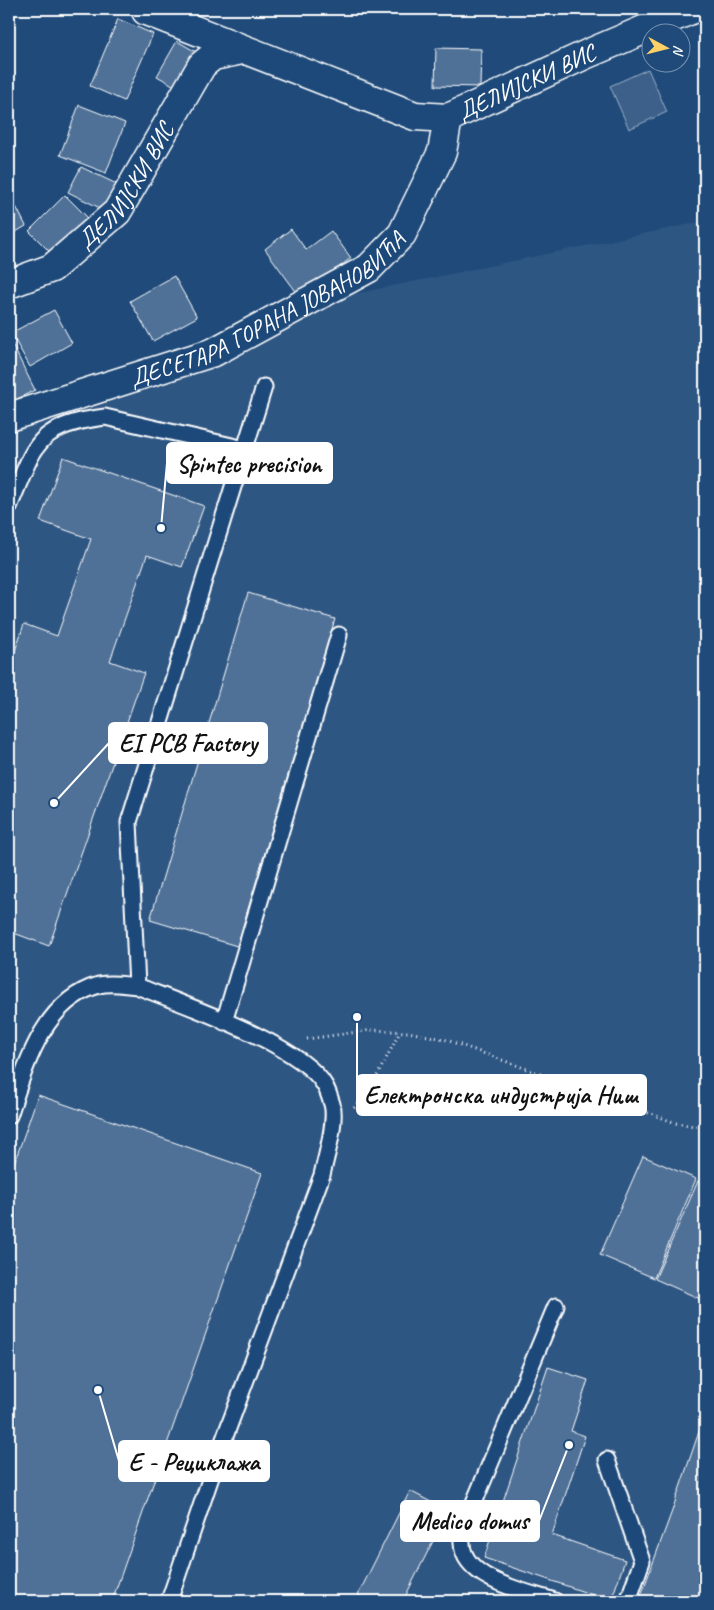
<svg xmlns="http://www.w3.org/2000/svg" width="714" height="1610" viewBox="0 0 714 1610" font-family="Caveat,sans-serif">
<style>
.built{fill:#2e5683}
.green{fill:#3c618b;stroke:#9eb0c5}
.building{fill:#507197;stroke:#fff}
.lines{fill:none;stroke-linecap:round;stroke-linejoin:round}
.lane-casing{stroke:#fff;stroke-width:19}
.street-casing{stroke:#fff;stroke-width:31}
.path{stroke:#fff;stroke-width:3;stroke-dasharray:1 4;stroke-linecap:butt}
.lane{stroke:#1f4a7a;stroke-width:15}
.street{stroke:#1f4a7a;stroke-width:28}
.labels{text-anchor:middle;stroke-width:4;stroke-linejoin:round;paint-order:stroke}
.street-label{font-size:24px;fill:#fff;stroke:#1f4a7a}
.leader{fill:none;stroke:#fff;stroke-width:2}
.callout-dot{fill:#fff;stroke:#1f4a7a;stroke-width:2}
.callout{fill:#fff;stroke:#fff;stroke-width:2}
.callout-label{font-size:25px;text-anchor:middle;font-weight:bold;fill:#111}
</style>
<rect width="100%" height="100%" fill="#1f4a7a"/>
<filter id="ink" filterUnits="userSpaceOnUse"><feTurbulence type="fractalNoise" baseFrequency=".02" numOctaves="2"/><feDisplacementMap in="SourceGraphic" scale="10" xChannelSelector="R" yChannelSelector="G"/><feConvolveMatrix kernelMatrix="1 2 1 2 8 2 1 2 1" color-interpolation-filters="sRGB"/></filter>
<g filter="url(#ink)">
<!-- built -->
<path class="built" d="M705,221V1601H9V433L52,412L220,365L354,294Z"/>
<!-- green -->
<path class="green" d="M648,69L667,112L629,129L610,86Z"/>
<!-- building -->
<path class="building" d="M118,19L153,34L124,101L90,86Z
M177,41L198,53L178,88L157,76Z
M436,48L481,49L480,87L435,86Z
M79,105L125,123L106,173L60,155Z
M81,167L125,188L112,214L68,192Z
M9,193L26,226L9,236Z
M65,195L91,221L55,257L29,231Z
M291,229L306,250L331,231L351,258L300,297L265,249Z
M174,276L197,317L153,341L130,301Z
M54,310L72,343L30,367L11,333Z
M9,338L35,390L9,403Z
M63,457L204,506L182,567L147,555L110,661L144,673L49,946L11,932L9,940V669L24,624L57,636L91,539L40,521Z
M248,593L335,619L237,946L150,920Z
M38,1095L262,1173L112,1601H9V1178Z
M643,1156L696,1179L654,1278L600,1255Z
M698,1181L705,1184V1301L655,1279Z
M548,1367L588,1380L571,1431L585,1436L552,1535L625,1560L611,1601L484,1558Z
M705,1414V1601H639L672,1511Z
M410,1491L448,1511L403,1601H370L358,1595Z"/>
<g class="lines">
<defs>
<path id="lane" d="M9,507C35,447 33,426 105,417L245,449
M137,986L129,822L264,387
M224,1022L339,635
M9,1116C25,1068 42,1001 99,985C111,982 125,985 137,986C182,1004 303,1045 325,1086C328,1091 330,1098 332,1104C337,1121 326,1157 322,1175L220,1450L169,1601
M607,1460L642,1561L628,1601
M555,1601C527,1592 463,1580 462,1543C461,1535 466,1524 468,1517L556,1306"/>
<g id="street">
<path id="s1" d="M146,11L415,116L448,118L587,54L693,9"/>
<path id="s2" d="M9,284L52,268L117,212L202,65L213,56L242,50"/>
<path id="s3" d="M9,417L214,352L369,268L402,234L442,152L448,118"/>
</g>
</defs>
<!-- lane casing -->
<use href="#lane" class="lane-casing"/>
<!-- street casing -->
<use href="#street" class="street-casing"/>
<!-- path -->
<path class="path" d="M307,1039L372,1030L408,1032L444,1039L676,1123L705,1128
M354,1108L368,1093L400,1032"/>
<!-- lane -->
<use href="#lane" class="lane"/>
<!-- street -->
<use href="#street" class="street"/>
</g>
</g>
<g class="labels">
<!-- street labels -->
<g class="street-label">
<text dy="8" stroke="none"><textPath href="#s1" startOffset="408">ДЕЛИЈСКИ ВИС</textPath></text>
<text dy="8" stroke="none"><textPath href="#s2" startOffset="158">ДЕЛИЈСКИ ВИС</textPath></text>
<text dy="8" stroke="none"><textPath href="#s3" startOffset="282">ДЕСЕТАРА ГОРАНА ЈОВАНОВИЋА</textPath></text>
</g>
</g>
<!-- callouts -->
<path class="leader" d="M161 528L167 463M54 803L109 743M357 1017L357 1095M98 1390L119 1461M569 1445L539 1521"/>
<g class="callout-dot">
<circle cx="161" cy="528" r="5"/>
<circle cx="54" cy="803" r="5"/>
<circle cx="357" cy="1017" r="5"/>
<circle cx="98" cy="1390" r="5"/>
<circle cx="569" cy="1445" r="5"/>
</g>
<g class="callout">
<rect x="167" y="443" width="165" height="40" rx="5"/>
<rect x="109" y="723" width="158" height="40" rx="5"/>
<rect x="357" y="1075" width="289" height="40" rx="5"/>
<rect x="119" y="1441" width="150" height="40" rx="5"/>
<rect x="401" y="1501" width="138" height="40" rx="5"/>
</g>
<g class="callout-label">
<text x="249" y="472">Spintec precision</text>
<text x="188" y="751">EI PCB Factory</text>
<text x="501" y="1103">Електронска индустрија Ниш</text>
<text x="194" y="1470">Е - Рециклажа</text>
<text x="470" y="1529">Medico domus</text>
</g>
<!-- margin -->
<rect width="714" height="1610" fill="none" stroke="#1f4a7a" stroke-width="30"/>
<rect x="15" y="15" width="684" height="1580" fill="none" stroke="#fff" stroke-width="2" filter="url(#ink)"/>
<!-- north arrow -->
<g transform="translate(666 48) rotate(97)"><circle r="24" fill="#1f4a7a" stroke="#7992af"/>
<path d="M0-4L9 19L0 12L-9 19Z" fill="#ffd166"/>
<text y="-8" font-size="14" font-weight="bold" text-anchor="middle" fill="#ffffff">N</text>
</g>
</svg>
